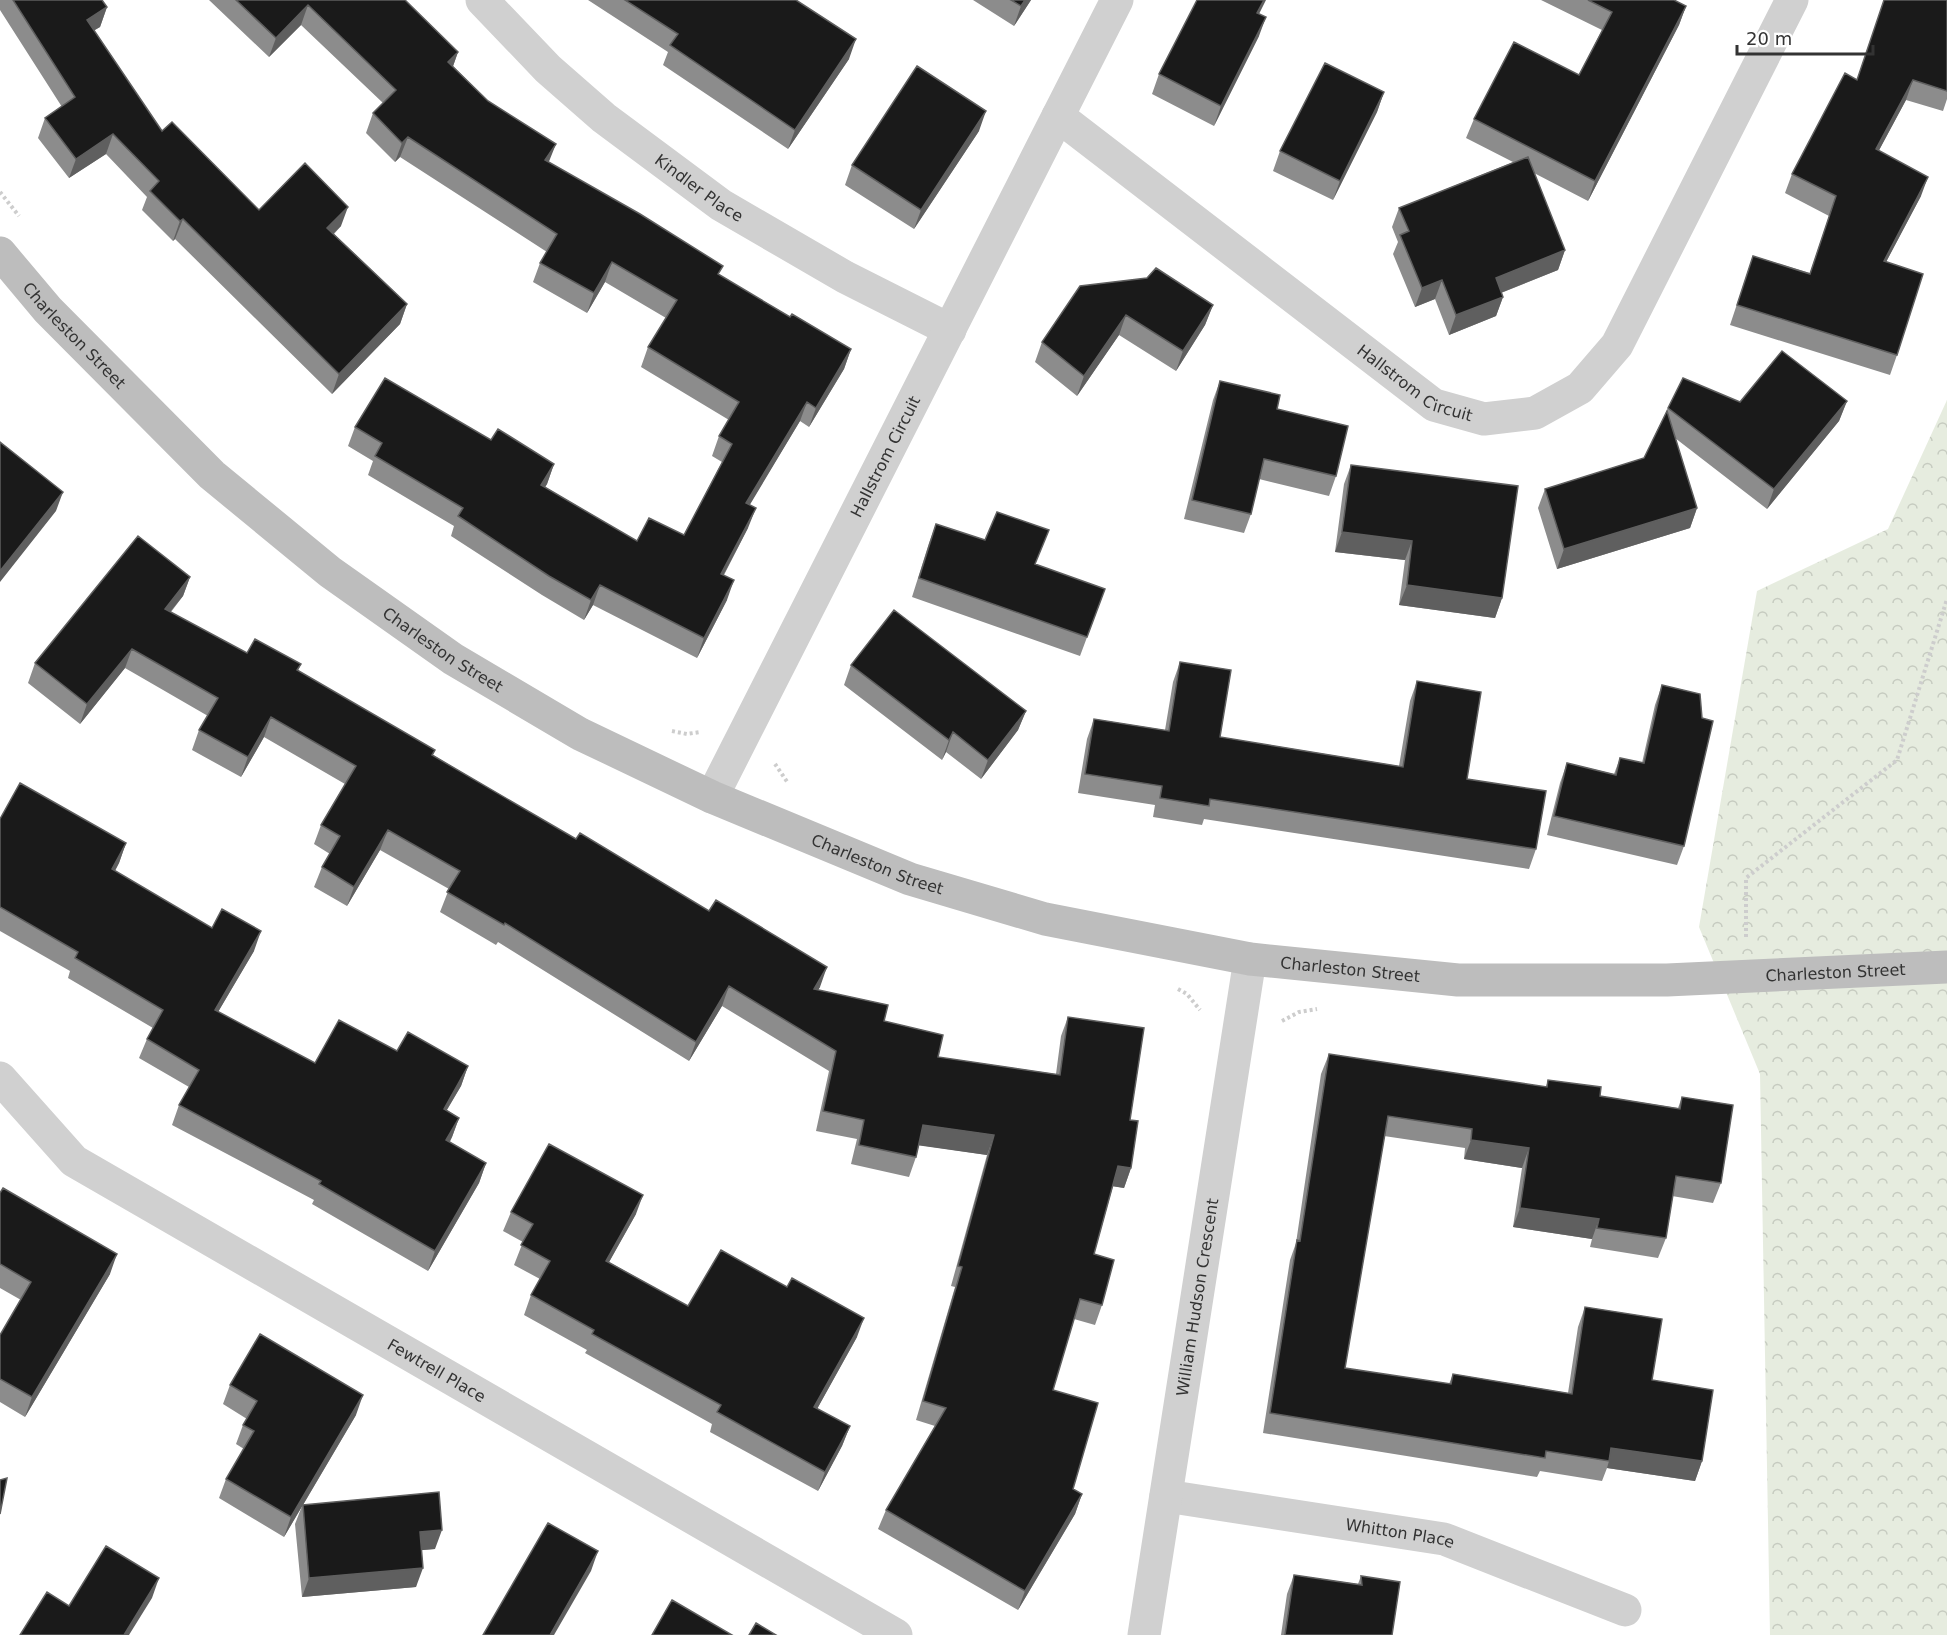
<svg xmlns="http://www.w3.org/2000/svg" width="1947" height="1635" viewBox="0 0 1947 1635" font-family="'DejaVu Sans',sans-serif">
<style>
.forest{fill:url(#forest-crowns)}
.lines{fill:none;stroke-linecap:round;stroke-linejoin:round}
.path{stroke:#cdcdcd;stroke-width:4;stroke-dasharray:3 3;stroke-linecap:butt}
.street{stroke:#d0d0d0;stroke-width:33}
.secondary{stroke:#bdbdbd;stroke-width:33}
.wall{fill:#8c8c8c}
.shaded-wall{fill:#5f5f5f}
.building{fill:#1a1a1a;stroke:#5f5f5f;stroke-width:1.5}
.labels{text-anchor:middle;stroke-width:6;stroke-linejoin:round;paint-order:stroke}
.street-label{font-size:16px;fill:#333;stroke:#fff}
</style>
<defs>
<pattern id="forest-crowns" width="20" height="18" patternUnits="userSpaceOnUse" patternTransform="scale(1.5)"><rect width="20" height="18" fill="#e6ecdf"/><path d="M2 6a3 3 0 1 1 6 0M12 15a3 3 0 1 1 6 0" fill="none" stroke="#c6cbc0"/></pattern>
</defs>
<rect width="100%" height="100%" fill="#fff"/>
<!-- forest -->
<path class="forest" d="M1947,400V1635H1770L1760,1074L1699,927L1757,591L1888,529Z"/>
<g class="lines">
<!-- path -->
<path class="path" d="M0,192L19,216
M672,731L687,734L700,732
M775,764L788,783
M1746,937V878L1897,760L1947,599
M1178,989L1187,994L1200,1010
M1282,1021L1299,1012L1317,1009"/>
<!-- street -->
<g class="street">
<path id="s1" d="M482,0L548,69L604,118L721,205L845,277L950,330"/>
<path id="s2" d="M1058,116L1434,405L1484,419L1535,413L1580,388L1617,345L1792,0"/>
<path id="s3" d="M712,797L1117,0"/>
<path id="s4" d="M0,1078L74,1161L896,1635"/>
<path id="s5" d="M1166,1496L1444,1539L1625,1610"/>
<path id="s6" d="M1144,1635L1250,959"/>
</g>
<!-- secondary -->
<path class="secondary" id="s7" d="M0,253L48,310L212,475L330,572L453,659L580,734L712,797L910,879L1045,919L1250,959L1458,980H1667L1947,967"/>
</g>
<!-- wall -->
<path class="wall" d="M0,0H102L107,7L100,27L94,30L162,131L259,210L341,226L334,234L407,304L400,324L332,394L175,239L173,241L142,210L147,197L106,154L69,178L38,138L45,118L62,107L0,10Z
M209,0H405L458,52L453,66L549,162L720,275L790,317L851,349L844,369L809,427L800,421L749,505L748,528L724,575L727,600L697,658L593,605L584,620L542,595L451,536L454,526L368,475L373,461L348,446L355,427L491,440L554,464L547,484L545,487L637,541L684,535L722,462L712,456L719,436L729,420L641,367L648,347L666,318L605,282L587,313L533,282L540,263L547,252L400,157L395,162L366,133L373,113L383,103L301,25L269,57Z
M588,0H796L849,59L788,149L663,65L668,52Z
M973,0H1031L1014,26Z
M1541,0H1674L1686,6L1679,25L1588,201L1534,173L1565,250L1558,270L1501,293L1503,297L1496,316L1449,335L1435,299L1415,307L1393,254L1398,242L1392,227L1399,208L1513,162L1466,138L1474,119L1579,75L1602,30Z
M1884,0H1947V99L1943,111L1906,100L1879,150L1921,196L1886,262L1897,355L1890,375L1730,325L1753,256L1810,273L1829,216L1785,193L1792,174L1857,80Z
M1260,14L1259,36L1214,126L1152,94L1159,74Z
M1384,92L1377,112L1333,200L1273,171L1280,151Z
M979,131L914,229L845,185L852,165Z
M1080,286L1213,305L1205,325L1176,371L1119,335L1077,396L1035,362L1042,342Z
M1220,381L1336,476L1329,496L1259,479L1251,514L1244,533L1184,519L1213,400Z
M1847,401L1839,421L1767,509L1675,438L1697,508L1690,528L1557,569L1538,508L1545,489L1644,458L1668,408L1740,402Z
M1351,465L1502,598L1495,618L1399,605L1405,560L1335,552L1344,484Z
M936,524L1036,565L1105,589L1080,656L912,597L929,543Z
M190,577L183,596L171,612L247,653L301,664L298,671L435,750L433,755L820,987L818,990L884,1021L938,1057L1056,1074L1061,1036L1068,1017L1130,1120L1131,1168L1124,1188L1113,1186L1094,1254L1102,1305L1095,1325L1074,1319L1053,1390L1073,1489L1082,1494L1075,1514L1018,1610L878,1529L886,1510L935,1426L916,1420L955,1287L951,1286L987,1155L919,1145L916,1157L909,1177L851,1164L857,1139L816,1131L829,1071L722,1006L689,1061L498,942L496,945L440,912L449,889L380,850L347,906L314,887L322,867L330,854L314,844L321,825L345,784L264,737L241,777L192,750L199,730L208,716L125,668L80,724L28,683L35,663Z
M1180,662L1220,737L1399,766L1410,701L1417,681L1467,779L1536,849L1529,869L1204,819L1202,825L1153,817L1155,805L1078,793L1087,739L1094,719L1165,730L1173,682Z
M851,665L1026,711L1018,730L981,779L946,752L942,760L844,685Z
M1662,685L1684,846L1677,865L1547,835L1560,783L1567,763L1614,774L1620,758L1642,763L1655,705Z
M0,819L126,843L119,863L115,871L212,928L254,951L218,1012L315,1063L397,1051L468,1066L461,1086L447,1110L459,1118L452,1137L450,1142L486,1163L479,1183L428,1271L312,1204L314,1200L172,1125L179,1105L189,1087L139,1058L147,1039L153,1028L68,978L70,971L0,931Z
M1329,1054L1546,1087L1548,1080L1600,1096L1678,1108L1682,1097L1721,1183L1713,1203L1672,1196L1666,1238L1658,1258L1590,1247L1592,1239L1513,1227L1522,1168L1464,1159L1465,1148L1384,1136L1345,1368L1449,1384L1453,1374L1568,1393L1578,1327L1585,1307L1652,1380L1702,1461L1695,1481L1607,1468L1602,1481L1540,1471L1537,1477L1263,1433L1290,1260L1296,1243L1321,1074Z
M0,1193L110,1274L25,1417L0,1402V1335L21,1300L0,1288Z
M511,1212L636,1214L609,1262L688,1306L857,1337L817,1409L850,1426L842,1446L818,1491L710,1432L712,1424L585,1353L587,1350L524,1315L531,1295L540,1279L514,1265L523,1242L503,1231Z
M230,1385L356,1415L303,1505L435,1549L421,1550L416,1587L302,1597L295,1524L302,1506L284,1537L219,1498L226,1479L244,1449L236,1444L243,1425L247,1419L223,1404Z
M1294,1575L1358,1584L1361,1576L1392,1635H1281L1287,1594Z"/>
<!-- shaded-wall -->
<path class="shaded-wall" d="M1025,0H1031L1014,26L1021,6Z
M1264,0H1266L1250,32L1257,13Z
M308,5L301,25L269,57L276,38Z
M1686,6L1679,25L1588,201L1595,181Z
M107,7L100,27L80,39L87,20Z
M1266,17L1259,36L1214,126L1221,106Z
M856,39L849,59L788,149L795,130Z
M458,52L451,72L448,62Z
M1913,80L1906,100L1869,169L1876,149Z
M1384,92L1377,112L1333,200L1340,181Z
M986,111L979,131L914,229L921,210Z
M113,134L106,154L69,178L76,159Z
M408,137L400,157L395,162L402,143Z
M556,144L548,164L545,160Z
M1928,177L1921,196L1876,281L1884,261Z
M348,207L341,226L320,247L327,228Z
M183,219L175,239L173,241L180,221Z
M1565,250L1558,270L1488,298L1496,278Z
M612,262L605,282L587,313L594,293Z
M1442,280L1435,299L1415,307L1422,288Z
M1503,297L1496,316L1449,335L1456,315Z
M407,304L400,324L332,394L339,374Z
M1213,305L1205,325L1176,371L1183,351Z
M1126,315L1119,335L1077,396L1084,376Z
M851,349L844,369L809,427L816,408Z
M1847,401L1839,421L1767,509L1774,489Z
M807,402L800,421L739,523L746,503Z
M554,464L547,484L534,505L541,485Z
M63,492L56,511L0,582V571Z
M756,508L748,528L714,593L721,574Z
M1697,508L1690,528L1557,569L1564,549Z
M1342,532L1412,541L1405,560L1335,552Z
M190,577L183,596L157,628L165,609Z
M734,580L727,600L697,658L704,638Z
M600,585L593,605L584,620L591,600Z
M1407,585L1502,598L1495,618L1399,605Z
M132,649L125,668L80,724L87,704Z
M1026,711L1018,730L981,779L988,760Z
M271,717L264,737L241,777L248,757Z
M953,732L946,752L942,760L949,740Z
M388,830L380,850L347,906L354,887Z
M126,843L119,863L105,889L112,869Z
M261,931L254,951L208,1029L215,1010Z
M827,967L820,987L806,1008L814,989Z
M729,986L722,1006L689,1061L696,1042Z
M468,1066L461,1086L436,1128L444,1109Z
M459,1118L452,1137L439,1160L446,1140Z
M923,1125L994,1135L987,1155L916,1145Z
M1471,1140L1529,1148L1522,1168L1464,1159Z
M486,1163L479,1183L428,1271L435,1251Z
M1118,1166L1131,1168L1124,1188L1111,1186Z
M643,1195L636,1214L599,1280L606,1261Z
M1520,1208L1599,1219L1592,1239L1513,1227Z
M117,1254L110,1274L25,1417L32,1397Z
M864,1318L857,1337L807,1427L814,1407Z
M363,1395L356,1415L284,1537L291,1517Z
M850,1426L842,1446L818,1491L825,1472Z
M1611,1448L1702,1461L1695,1481L1607,1468L1609,1461Z
M1082,1494L1075,1514L1018,1610L1025,1591Z
M442,1530L435,1549L412,1551L420,1532Z
M598,1551L591,1571L554,1635H550Z
M423,1568L416,1587L302,1597L309,1578Z
M159,1578L152,1598L129,1635H124Z"/>
<!-- building -->
<path class="building" d="M13,0H102L107,7L87,20L162,131L172,122L259,210L305,163L348,207L327,228L407,304L339,374L183,219L180,221L150,191L159,181L113,134L76,159L45,118L75,97Z
M236,0H405L458,52L448,62L488,101L556,144L545,160L640,214L723,266L718,274L790,317L792,314L851,349L816,408L807,402L746,503L756,508L721,574L734,580L704,638L600,585L591,600L549,576L458,516L463,508L375,456L382,443L355,427L385,378L491,440L498,429L554,464L541,485L637,541L649,518L684,535L732,444L719,436L739,402L648,347L677,300L612,262L594,293L540,263L557,234L408,137L402,143L373,113L396,90L308,5L276,38Z
M625,0H796L856,39L795,130L670,45L678,34Z
M1011,0H1025L1021,6Z
M1197,0H1264L1257,13L1266,17L1221,106L1159,74Z
M1588,0H1674L1686,6L1595,181L1474,119L1514,42L1579,75L1612,12Z
M1884,0H1947V91L1913,80L1876,149L1928,177L1884,261L1923,274L1897,355L1737,305L1753,256L1810,274L1836,196L1792,174L1845,73L1857,80Z
M1325,63L1384,92L1340,181L1280,151Z
M917,66L986,111L921,210L852,165Z
M1528,157L1565,250L1496,278L1503,297L1456,315L1442,280L1422,288L1400,235L1409,231L1399,208Z
M1156,268L1213,305L1183,351L1126,315L1084,376L1042,342L1080,286L1147,278Z
M1782,351L1847,401L1774,489L1668,408L1683,378L1740,402Z
M1220,381L1280,395L1277,409L1348,426L1336,476L1264,459L1251,514L1192,500Z
M1667,411L1697,508L1564,549L1545,489L1644,458Z
M0,442L63,492L0,571Z
M1351,465L1518,486L1502,598L1407,585L1412,541L1342,532Z
M997,512L1049,530L1035,564L1105,589L1087,637L919,578L936,524L985,540Z
M138,536L190,577L165,609L247,653L255,639L301,664L297,670L435,750L432,755L576,839L580,833L709,911L716,900L827,967L814,989L888,1005L884,1021L943,1035L938,1057L1060,1075L1068,1017L1144,1028L1130,1120L1138,1121L1131,1168L1118,1166L1094,1254L1114,1260L1102,1305L1080,1299L1053,1390L1098,1403L1073,1489L1082,1494L1025,1591L886,1510L946,1408L923,1401L962,1267L958,1266L994,1135L923,1125L916,1157L859,1145L864,1120L823,1111L836,1051L729,986L696,1042L505,923L504,925L447,892L460,871L388,830L354,887L322,867L340,836L321,825L356,766L271,717L248,757L199,730L218,698L132,649L87,704L35,663Z
M894,610L1026,711L988,760L953,732L949,740L851,665Z
M1180,662L1231,670L1220,737L1403,767L1417,681L1481,692L1467,779L1546,791L1536,849L1210,799L1209,806L1160,798L1162,786L1085,774L1094,719L1169,731Z
M1662,685L1700,694L1702,718L1713,721L1684,846L1554,816L1567,763L1616,775L1620,758L1644,763Z
M20,783L126,843L112,869L212,928L222,909L261,931L215,1010L315,1063L339,1020L397,1051L408,1032L468,1066L444,1109L459,1118L446,1140L486,1163L435,1251L319,1184L321,1181L179,1105L199,1070L147,1039L163,1010L75,958L78,952L0,907V819Z
M1329,1054L1547,1087L1548,1080L1601,1087L1600,1096L1680,1109L1682,1097L1733,1105L1721,1183L1676,1176L1666,1238L1597,1228L1599,1219L1520,1208L1529,1148L1471,1140L1472,1129L1388,1116L1345,1368L1451,1384L1453,1374L1572,1394L1585,1307L1662,1319L1652,1380L1713,1390L1702,1461L1611,1448L1609,1461L1546,1451L1545,1458L1270,1413L1297,1240L1300,1241Z
M549,1144L643,1195L606,1261L688,1306L721,1250L787,1287L792,1278L864,1318L814,1407L850,1426L825,1472L717,1412L721,1405L592,1334L594,1330L531,1295L550,1261L521,1245L533,1224L511,1212Z
M3,1188L117,1254L32,1397L0,1379V1335L31,1282L0,1264V1193Z
M260,1334L363,1395L291,1517L226,1479L254,1431L243,1425L257,1401L230,1385Z
M7,1478L0,1514V1480Z
M439,1492L442,1530L420,1532L423,1568L309,1578L303,1505Z
M548,1523L598,1551L550,1635H483Z
M106,1546L159,1578L124,1635H20L47,1592L69,1606Z
M1294,1575L1362,1585L1361,1576L1400,1582L1392,1635H1285Z
M672,1600L732,1635H652Z
M756,1623L776,1635H749Z"/>
<g class="labels">
<!-- street labels -->
<g class="street-label">
<text dy="6" stroke="none"><textPath href="#s1" startOffset="288">Kindler Place</textPath></text>
<text dy="6" stroke="none"><textPath href="#s7" startOffset="111">Charleston Street</textPath></text>
<text dy="6" stroke="none"><textPath href="#s2" startOffset="447">Hallstrom Circuit</textPath></text>
<text dy="6" stroke="none"><textPath href="#s3" startOffset="382">Hallstrom Circuit</textPath></text>
<text dy="6" stroke="none"><textPath href="#s7" startOffset="597">Charleston Street</textPath></text>
<text dy="6" stroke="none"><textPath href="#s7" startOffset="1083">Charleston Street</textPath></text>
<text dy="6" stroke="none"><textPath href="#s7" startOffset="1569">Charleston Street</textPath></text>
<text dy="6" stroke="none"><textPath href="#s7" startOffset="2055">Charleston Street</textPath></text>
<text dy="6" stroke="none"><textPath href="#s6" startOffset="342">William Hudson Crescent</textPath></text>
<text dy="6" stroke="none"><textPath href="#s4" startOffset="530">Fewtrell Place</textPath></text>
<text dy="6" stroke="none"><textPath href="#s5" startOffset="237">Whitton Place</textPath></text>
</g>
</g>
<!-- scale -->
<path d="M1737 45v9h136v-9" fill="none" stroke="#333333" stroke-width="3"/>
<text x="1746" y="45" font-size="18" fill="#333333" stroke="#ffffff" stroke-width="4.5" paint-order="stroke">20 m</text>
</svg>
